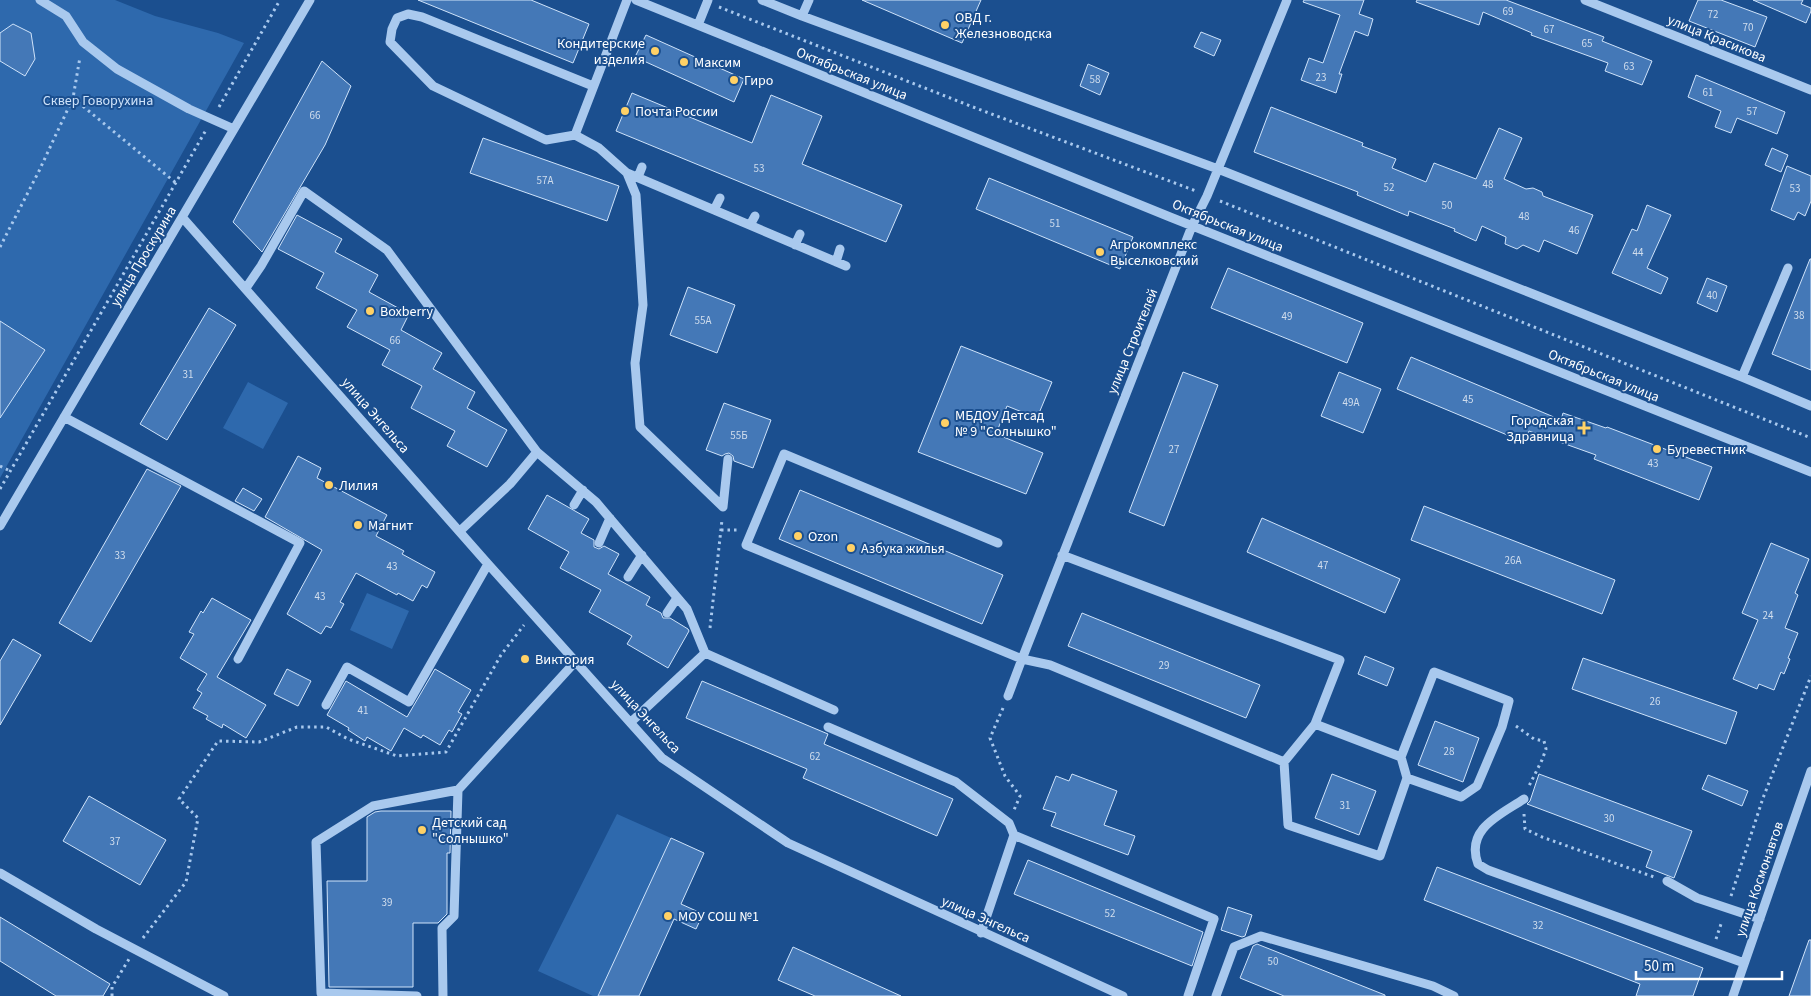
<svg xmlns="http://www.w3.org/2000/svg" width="1811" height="996" viewBox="0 0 1811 996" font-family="'Source Sans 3',sans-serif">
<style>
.green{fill:#2e69ad}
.building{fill:#4478b7;stroke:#cfe3fa}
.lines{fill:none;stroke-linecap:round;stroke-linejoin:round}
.path{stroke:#a9c9ee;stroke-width:3;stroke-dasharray:2.5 4;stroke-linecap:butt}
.minor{stroke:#a9c9ee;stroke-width:9}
.poi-dot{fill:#ffd166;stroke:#1b4f8f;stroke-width:2}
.labels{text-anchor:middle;stroke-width:4;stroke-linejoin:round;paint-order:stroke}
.number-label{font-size:11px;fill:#d0dded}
.poi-label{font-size:14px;fill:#fff;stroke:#1b4f8f;text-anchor:start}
.street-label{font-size:14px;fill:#fff;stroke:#1b4f8f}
.park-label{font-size:14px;fill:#cfe3fa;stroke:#1b4f8f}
</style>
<rect width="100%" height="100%" fill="#1b4f8f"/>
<!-- green -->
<path class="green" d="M0,0H115L155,16L218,33L244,43L0,478Z
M248,382L288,403L263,449L223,428Z
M367,593L409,611L392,649L350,630Z
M617,814L671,838L598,996H593L538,971Z"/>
<!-- building -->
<path class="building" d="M418,0H531L589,24L573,63Z
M862,0H981L962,43Z
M1304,0H1364L1359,14L1373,19L1368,36L1355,31L1339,74H1342L1336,93L1301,80L1309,58L1323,63L1340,15L1303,2Z
M1417,0H1506L1604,37L1602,41L1652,61L1642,85L1605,71L1608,63L1531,35L1532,33L1483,12L1479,25L1416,2Z
M1698,0H1721L1767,17L1755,47L1689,21Z
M1753,0H1803L1801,4L1811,8V11L1806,23Z
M13,24L31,33L35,59L25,76L0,61V33Z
M1201,32L1221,40L1214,56L1194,47Z
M646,35L744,79L734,102L635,57Z
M322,61L351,86L325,145L262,252L233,222Z
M1088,64L1109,73L1100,95L1080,86Z
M1696,75L1785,112L1777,134L1737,118L1731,133L1715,127L1721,111L1688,97Z
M632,93L752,143L771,95L822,116L802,164L902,205L886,242L616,131Z
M1271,107L1363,143L1362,146L1396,159L1392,168L1426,182L1434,163L1476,179L1499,128L1522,138L1504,179L1526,189L1533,188L1542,192L1543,196L1593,215L1577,254L1544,240L1539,252L1523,245L1517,249L1505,244L1506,237L1482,226L1476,241L1454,231L1455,229L1409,211L1408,216L1357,195L1358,192L1254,152Z
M483,138L619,186L607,221L470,173Z
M1772,148L1788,155L1781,172L1765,165Z
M1787,166L1811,176V201L1805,216L1798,212L1794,220L1771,210Z
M989,178L1133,237L1120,269L976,209Z
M1647,205L1671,215L1647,268L1668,278L1661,294L1612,273L1632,229L1637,231Z
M297,215L342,239L335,252L378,275L369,292L409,314L401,330L442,353L433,369L475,392L467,408L507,430L487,467L447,446L455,431L411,408L422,386L382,365L390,350L347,327L357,310L316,288L324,273L278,249Z
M1810,259H1811V370L1772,354Z
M1228,268L1363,323L1347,363L1211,308Z
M1707,278L1727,286L1717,312L1697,303Z
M688,287L735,305L717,353L670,335Z
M209,308L236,325L167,440L140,424Z
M0,321L45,350L0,418Z
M961,346L1052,382L1037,418L1007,406L996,434L1043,453L1026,494L918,452Z
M1411,357L1561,420L1563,413L1606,428L1607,427L1712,467L1699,500L1594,459L1596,455L1529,431L1524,442L1397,389Z
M1183,372L1218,385L1164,526L1129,512Z
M1339,372L1381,389L1363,433L1321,416Z
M724,403L771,420L753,468L734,461L733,456L729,453L725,454L722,456L706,450Z
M298,456L321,468L317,478L387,515L376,536L404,551L402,554L435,572L427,588L422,585L413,601L398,593L397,595L356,573L340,602L344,604L331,628L326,626L321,634L287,614L322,550L265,517Z
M147,469L181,486L91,642L59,623Z
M243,488L262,499L254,511L235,501Z
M800,490L1003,575L982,624L779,539Z
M547,495L589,519L581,533L594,540V547L599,549L604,546L619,554L608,574L650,597L646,605L661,613L663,618H670L688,629L689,631L668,668L627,644L632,636L589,612L601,590L560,568L569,552L528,529Z
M1424,506L1615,580L1602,614L1411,540Z
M1262,518L1400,579L1385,613L1247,552Z
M1771,543L1809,559L1795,593L1798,595L1785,628L1798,633L1788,658L1790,659L1784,674L1781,672L1774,690L1759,684L1757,689L1733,679L1758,620L1742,613Z
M212,598L251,620L217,677L266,705L246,738L223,724L222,728L206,719L208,716L193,708L202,693L197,690L207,674L180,658L194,634L189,632L201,611L203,613Z
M1082,613L1260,685L1246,718L1068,646Z
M13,639L41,655L0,725V661Z
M1365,656L1394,668L1387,686L1358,674Z
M1583,658L1737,712L1726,744L1572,689Z
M287,669L311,681L298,706L274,694Z
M435,669L471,690L458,712L462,714L452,732L449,730L440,745L423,735L421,738L404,728L391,751L367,737L365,741L348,730L349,728L327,715L346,681L407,717Z
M702,681L828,734L824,744L953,799L937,836L803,778L807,769L686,718Z
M1435,721L1479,738L1463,782L1418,765Z
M1072,774L1117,791L1104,825L1135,836L1128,855L1051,826L1056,813L1043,809L1056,776L1069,781Z
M1332,774L1376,791L1359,835L1315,818Z
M1539,774L1692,831L1674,878L1646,867L1652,851L1527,804L1530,801Z
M1708,775L1748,791L1742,806L1702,789Z
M89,796L166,840L140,885L63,841Z
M381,811H451L450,853H447V914L438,923H413V987H329L327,881H367V817L375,812Z
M671,838L704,853L681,904L703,914L696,929L674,919L639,996H598Z
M1028,860L1203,932L1192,966L1014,894Z
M1437,867L1703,968L1693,996H1636L1640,984L1424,900Z
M1228,907L1252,915L1245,936L1242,937L1221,930Z
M0,917L110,984L103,996H56L0,961Z
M1809,940H1811V996H1789Z
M1257,944L1385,995V996H1284L1240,978L1253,946Z
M793,947L901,996H815L778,980Z"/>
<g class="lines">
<!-- path -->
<path class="path" d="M719,7L973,107L1196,191
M73,98L176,183
M219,107L280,0
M1220,201L1811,438
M0,247L39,171L73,98L80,57
M0,466L10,471
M0,489L206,130
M721,530H738
M710,628L722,520
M1003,708L990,738L1005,776L1020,796L1014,810
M1516,726L1534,739L1544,741L1546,749L1542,760L1528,788
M1524,814L1525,829L1542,837L1654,877
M1731,896L1763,798L1811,676
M143,938L186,882L198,818L179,799L218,741L259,742L297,727H326L348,739L397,756L446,752L501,655L524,625
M1716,939L1722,921
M112,996V987L129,959"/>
<!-- minor -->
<path class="minor" d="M40,0L66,16L83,42L117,69L189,109L234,129
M627,0L575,135L599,148L627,173L636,195L643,305L635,363L640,427L723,507
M636,0L1170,217L1811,472
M762,0L802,16L809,0
M1585,0L1811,90
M802,16L1218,169L1742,377L1811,406
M698,25L708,0
M575,135L546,140L433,86L390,42L392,29L397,18L408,14L422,17L593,86
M627,173L846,266
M638,177L642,167
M714,210L720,198
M182,217L488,564L662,758L788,843L1123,996
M750,225L755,216
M795,245L800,234
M836,262L840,249
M246,288L261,266L304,191L387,250L537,452L596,502L687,609L705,653
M1742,377L1788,268
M64,417L300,543L238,659
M574,505L583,490
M723,507L728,459
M0,526L310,0
M460,531L510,484L537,452
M599,543L610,518
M998,543L784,454L746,545L1022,659L1008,696
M1062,555L1340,660L1315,724L1401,757L1434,672L1509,701L1502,727L1477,786L1461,797L1407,778L1380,856L1288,825L1284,762L1050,665L1022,659L1192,226L1207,196L1287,0
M628,577L642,555
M667,613L677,598
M326,705L347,667L409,702L488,564
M631,722L705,653L834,710
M828,727L956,782L1009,823L1014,835L981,933
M1401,757L1407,778
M1284,762L1315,724
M1524,799C1500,815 1465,829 1478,864L1488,870L1744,963
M1014,835L1214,919L1188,996
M0,873L96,929L224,996
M1667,881L1697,898L1760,919
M417,996L321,993L316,842L373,806L458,790
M443,996L442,928L454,916L458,790L576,661
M1216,996L1234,947L1261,936L1433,986L1454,996
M1733,996L1811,771"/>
</g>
<!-- markers -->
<g class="poi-dot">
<circle cx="945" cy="25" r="5"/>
<circle cx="655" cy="51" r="5"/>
<circle cx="684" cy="62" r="5"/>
<circle cx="734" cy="80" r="5"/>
<circle cx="625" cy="111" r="5"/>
<circle cx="1100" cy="252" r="5"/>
<circle cx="370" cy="311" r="5"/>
<circle cx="945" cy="423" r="5"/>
<path d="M1581.5 420.5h5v5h5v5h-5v5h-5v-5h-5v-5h5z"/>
<circle cx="1657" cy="449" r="5"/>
<circle cx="329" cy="485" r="5"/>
<circle cx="358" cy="525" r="5"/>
<circle cx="798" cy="536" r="5"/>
<circle cx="851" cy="548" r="5"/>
<circle cx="525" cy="659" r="5"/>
<circle cx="422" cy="830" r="5"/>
<circle cx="668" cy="916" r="5"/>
</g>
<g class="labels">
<!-- number labels -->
<g class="number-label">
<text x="1508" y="15">69</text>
<text x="1713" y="18">72</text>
<text x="1748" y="31">70</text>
<text x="1549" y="33">67</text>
<text x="1587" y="47">65</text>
<text x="1629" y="70">63</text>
<text x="1321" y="81">23</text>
<text x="1095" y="83">58</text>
<text x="1708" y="96">61</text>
<text x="1752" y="115">57</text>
<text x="315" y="119">66</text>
<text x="759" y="172">53</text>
<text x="545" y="184">57А</text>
<text x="1488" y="188">48</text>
<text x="1389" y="191">52</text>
<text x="1795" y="192">53</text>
<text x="1447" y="209">50</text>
<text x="1524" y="220">48</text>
<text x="1055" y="227">51</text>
<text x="1574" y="234">46</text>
<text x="1638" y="256">44</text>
<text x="1712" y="299">40</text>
<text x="1799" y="319">38</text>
<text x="1287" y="320">49</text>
<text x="703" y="324">55А</text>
<text x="395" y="344">66</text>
<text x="188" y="378">31</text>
<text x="1468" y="403">45</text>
<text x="1351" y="406">49А</text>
<text x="739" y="439">55Б</text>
<text x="1174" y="453">27</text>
<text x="1653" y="467">43</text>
<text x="120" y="559">33</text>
<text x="1513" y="564">26А</text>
<text x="1323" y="569">47</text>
<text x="392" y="570">43</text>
<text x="320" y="600">43</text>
<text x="1768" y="619">24</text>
<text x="1164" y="669">29</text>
<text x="1655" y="705">26</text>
<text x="363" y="714">41</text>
<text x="1449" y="755">28</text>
<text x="815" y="760">62</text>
<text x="1345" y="809">31</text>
<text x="1609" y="822">30</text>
<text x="115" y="845">37</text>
<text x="387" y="906">39</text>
<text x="1110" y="917">52</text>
<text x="1538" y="929">32</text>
<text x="1273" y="965">50</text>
</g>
<!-- poi labels -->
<g class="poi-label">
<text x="955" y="22">ОВД г.<tspan x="955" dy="16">Железноводска</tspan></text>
<text x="645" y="48" text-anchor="end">Кондитерские<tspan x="645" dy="16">изделия</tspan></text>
<text x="694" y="67">Максим</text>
<text x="744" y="85">Гиро</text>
<text x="635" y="116">Почта России</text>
<text x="1110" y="249">Агрокомплекс<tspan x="1110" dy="16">Выселковский</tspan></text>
<text x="380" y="316">Boxberry</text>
<text x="955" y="420">МБДОУ Детсад<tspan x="955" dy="16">№ 9 "Солнышко"</tspan></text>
<text x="1574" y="425" text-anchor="end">Городская<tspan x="1574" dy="16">Здравница</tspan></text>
<text x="1667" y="454">Буревестник</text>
<text x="339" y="490">Лилия</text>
<text x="368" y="530">Магнит</text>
<text x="808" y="541">Ozon</text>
<text x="861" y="553">Азбука жилья</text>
<text x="535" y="664">Виктория</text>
<text x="432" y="827">Детский сад<tspan x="432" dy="16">"Солнышко"</tspan></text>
<text x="678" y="921">МОУ СОШ №1</text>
</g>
<!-- street labels -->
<g class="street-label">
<text transform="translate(1717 38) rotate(22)" y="5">улица Красикова</text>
<text transform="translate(852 73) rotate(22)" y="5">Октябрьская улица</text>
<text transform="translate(1228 225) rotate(22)" y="5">Октябрьская улица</text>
<text transform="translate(143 256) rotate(-59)" y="5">улица Проскурина</text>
<text transform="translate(1132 341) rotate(-68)" y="5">улица Строителей</text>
<text transform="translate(1604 375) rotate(22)" y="5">Октябрьская улица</text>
<text transform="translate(376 415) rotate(49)" y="5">улица Энгельса</text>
<text transform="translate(646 716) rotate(47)" y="5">улица Энгельса</text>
<text transform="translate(1759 879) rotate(-71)" y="5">улица Космонавтов</text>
<text transform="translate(986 919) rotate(24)" y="5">улица Энгельса</text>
</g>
<!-- park labels -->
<g class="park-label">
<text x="98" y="105">Сквер Говорухина</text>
</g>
</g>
<!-- scale -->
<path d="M1636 971v8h146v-8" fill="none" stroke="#ffffff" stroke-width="2.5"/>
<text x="1644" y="971" font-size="15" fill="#ffffff" stroke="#1b4f8f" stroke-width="4" paint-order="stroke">50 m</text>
</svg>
